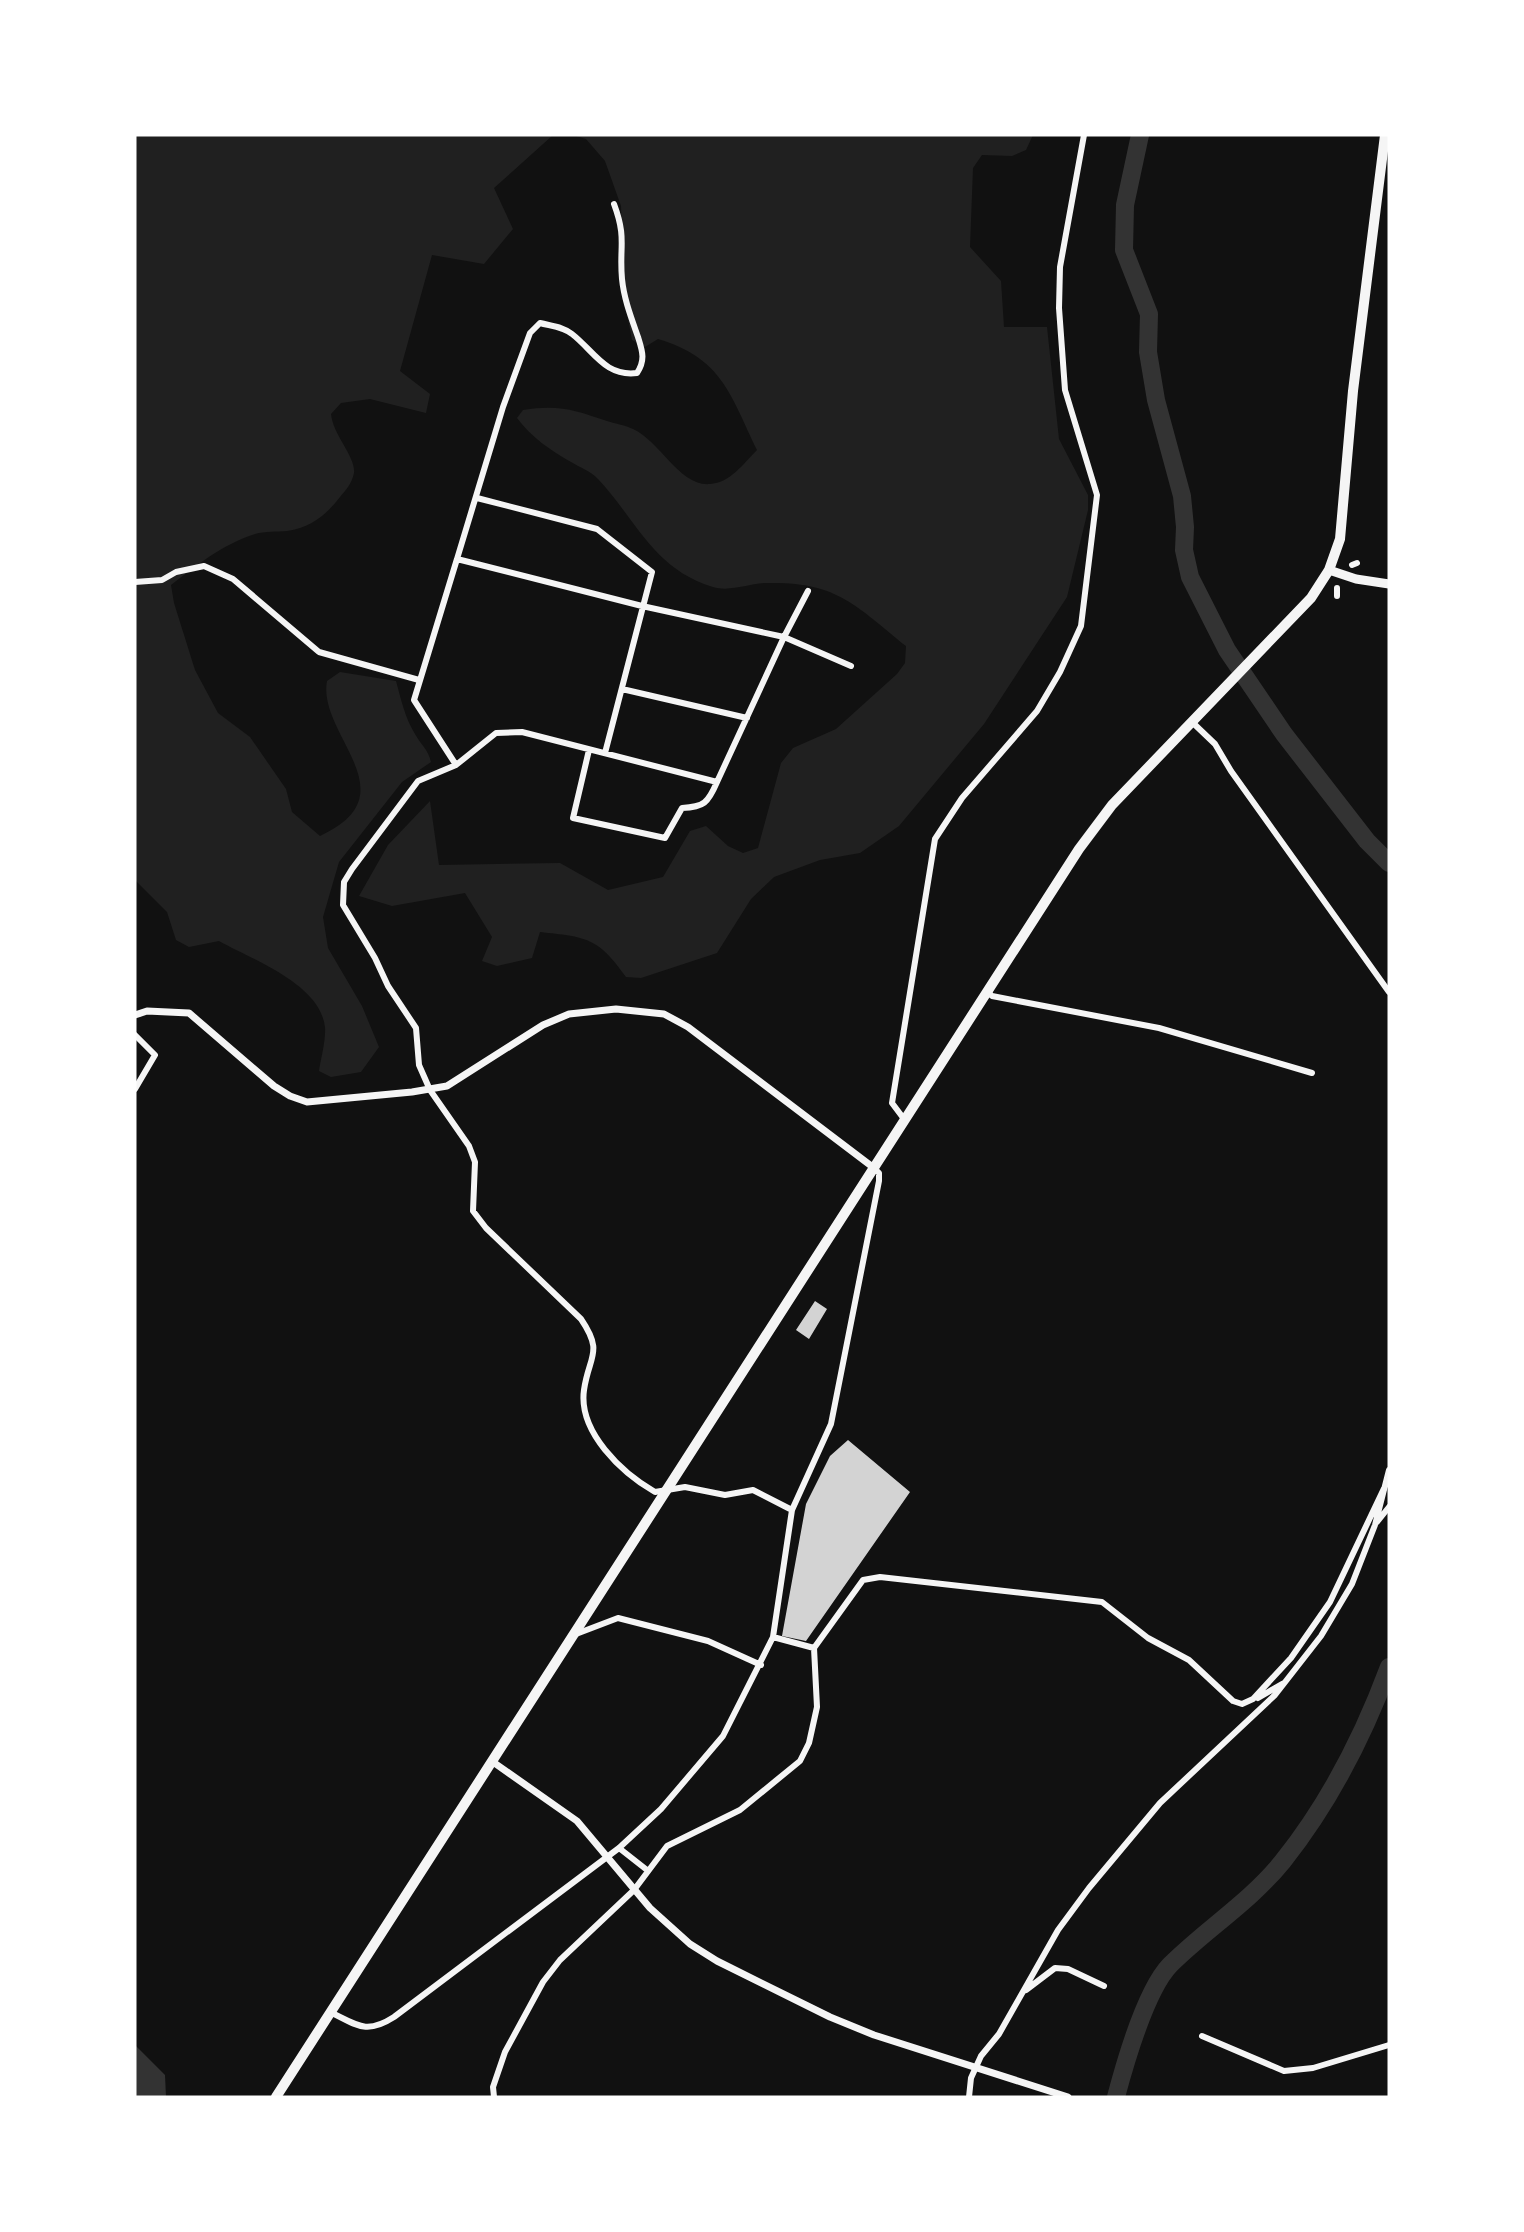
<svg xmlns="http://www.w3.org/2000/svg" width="1524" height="2232" viewBox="0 0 1524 2232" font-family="'DejaVu Sans',sans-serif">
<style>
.green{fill:#202020}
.water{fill:#333}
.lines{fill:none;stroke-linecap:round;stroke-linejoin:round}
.river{stroke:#333;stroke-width:18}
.building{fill:#d3d3d3}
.minor{stroke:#f5f5f5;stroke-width:6}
.tertiary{stroke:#f5f5f5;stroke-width:7}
.primary{stroke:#f5f5f5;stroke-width:9}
.trunk{stroke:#f5f5f5;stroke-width:10}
</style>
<rect width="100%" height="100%" fill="#111"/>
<!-- green -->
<path class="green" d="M135,135H553L494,188L513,229L484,264L432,255L400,371L430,394L426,413L370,399L341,403L331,414C333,435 356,457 354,473C352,483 346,490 340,497C327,514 311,528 287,531C277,532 265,531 255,534C223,544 197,565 171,585L174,603L195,670L218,713L250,737L286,789L292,812L320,836C412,794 317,735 327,681L340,672L396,681C401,699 405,718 415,734C421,745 428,749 431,762L402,782L339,862L323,917L328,948L362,1006L379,1047L361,1072L331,1077L319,1071C321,1058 326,1040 325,1027C320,984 253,960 219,941L189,947L176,940L167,912L135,880Z
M573,135H1033L1026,150L1012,156L982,155L973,168L970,247L1001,281L1004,327H1047L1059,439L1088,495V510L1067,597L984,724L899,826L860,853L820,860L774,877L751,899L717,953L641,978L626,977C598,937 586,937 540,932L532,958L497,966L482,961L492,937L465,893L392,906L359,896L388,845L430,801L439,865L560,863L608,890L663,877L690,831L706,826L728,846L743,853L758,848L781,763L793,748L836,729L897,674L905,663L906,646C854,604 836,581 765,583C747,584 730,592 713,587C653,569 635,518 598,479C591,471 579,467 571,462C550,450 531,437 517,418L523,410C558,404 575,410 607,421C616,424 625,425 633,429C660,441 680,487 710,484C730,483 743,464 757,450C730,394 722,358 658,339L645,347L632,340L624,298L621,206L605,161L586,139Z"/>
<!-- water -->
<path class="water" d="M135,2045L165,2075L166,2097H135Z"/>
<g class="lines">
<!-- river -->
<path class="river" d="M1140,135L1125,205L1124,250L1149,314L1148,352L1156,400L1182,496L1185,527L1184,550L1190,577L1227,650L1284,734L1367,841L1389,863
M1116,2097C1125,2063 1146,1990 1170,1965C1206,1929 1250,1902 1283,1861C1330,1802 1363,1737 1389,1667"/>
</g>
<!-- building -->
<path class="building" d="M815,1301L827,1309L809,1339L796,1330Z
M848,1440L910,1492L806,1641L782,1636L806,1504L830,1456Z"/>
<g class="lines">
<!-- minor -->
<path class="minor" d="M614,204C627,239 619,246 622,279C624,299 631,317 638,337C642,350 646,360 637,373C605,377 594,351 572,334C564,327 551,326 540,323L530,333L503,407L457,559L642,606L784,637L717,782L522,732L496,733L456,765L418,781L352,869L344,882L343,905L375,958L388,986L416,1028L419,1065L430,1090L469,1146L475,1162L473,1211L486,1228L581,1319C604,1353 589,1355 584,1390C578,1432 622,1473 655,1492L685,1487L725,1495L753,1490L792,1510
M477,498L597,529L652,572L605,753
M1352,565L1357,563
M135,582L162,580L176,572L204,566L233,579L319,652L419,680
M1337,588V596
M808,591L784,637L851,666
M622,689L747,718
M1192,722L1215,744L1231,771L1389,992
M589,750L573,818L665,838L682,808C704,807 708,803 717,782
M456,765L414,700L457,559
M987,991L992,996L1159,1028L1312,1073
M135,1035L155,1055L135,1089
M904,1119L892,1103L935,839L962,798L1037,711L1060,672L1081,626L1097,495L1065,390L1059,308L1060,267L1084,135
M1377,1522L1389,1507
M576,1634L618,1618L708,1641L761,1665
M773,1637L814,1648L863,1580L880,1577L1102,1602L1148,1638L1189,1660L1233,1701L1242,1704L1253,1699L1291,1658L1330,1602L1388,1480
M1258,1698L1282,1684
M619,1848L647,1870
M1026,1990L1055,1968L1068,1969L1104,1986
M330,2012C357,2025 366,2035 394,2017L619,1848L661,1809L723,1736L773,1637L792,1510L831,1424L879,1181V1173L874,1168
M1202,2036L1284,2071L1313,2068L1389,2045
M494,2097L493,2087L505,2052L543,1982L560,1960L634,1890L667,1846L740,1810L800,1761L809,1743L817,1707L814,1648
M969,2097L971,2078L981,2056L999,2034L1058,1930L1089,1888L1160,1803L1275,1695L1321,1636L1352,1584L1375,1525L1389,1470"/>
<!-- tertiary -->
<path class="tertiary" d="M135,1015L147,1011L189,1013L274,1086L290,1096L307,1102L412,1092L447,1086L543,1025L569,1014L616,1009L664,1014L688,1027L874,1168
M493,1762L577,1821L650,1908L690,1944L717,1961L830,2017L874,2035L1068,2097"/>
<!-- primary -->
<path class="primary" d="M1329,570L1356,579L1389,584"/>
<!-- trunk -->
<path class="trunk" d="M276,2097L1079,849L1112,805L1311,598L1329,570L1340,539L1353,391L1385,135"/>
</g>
<!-- border -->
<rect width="1524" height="2232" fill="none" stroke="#ffffff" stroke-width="273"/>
</svg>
